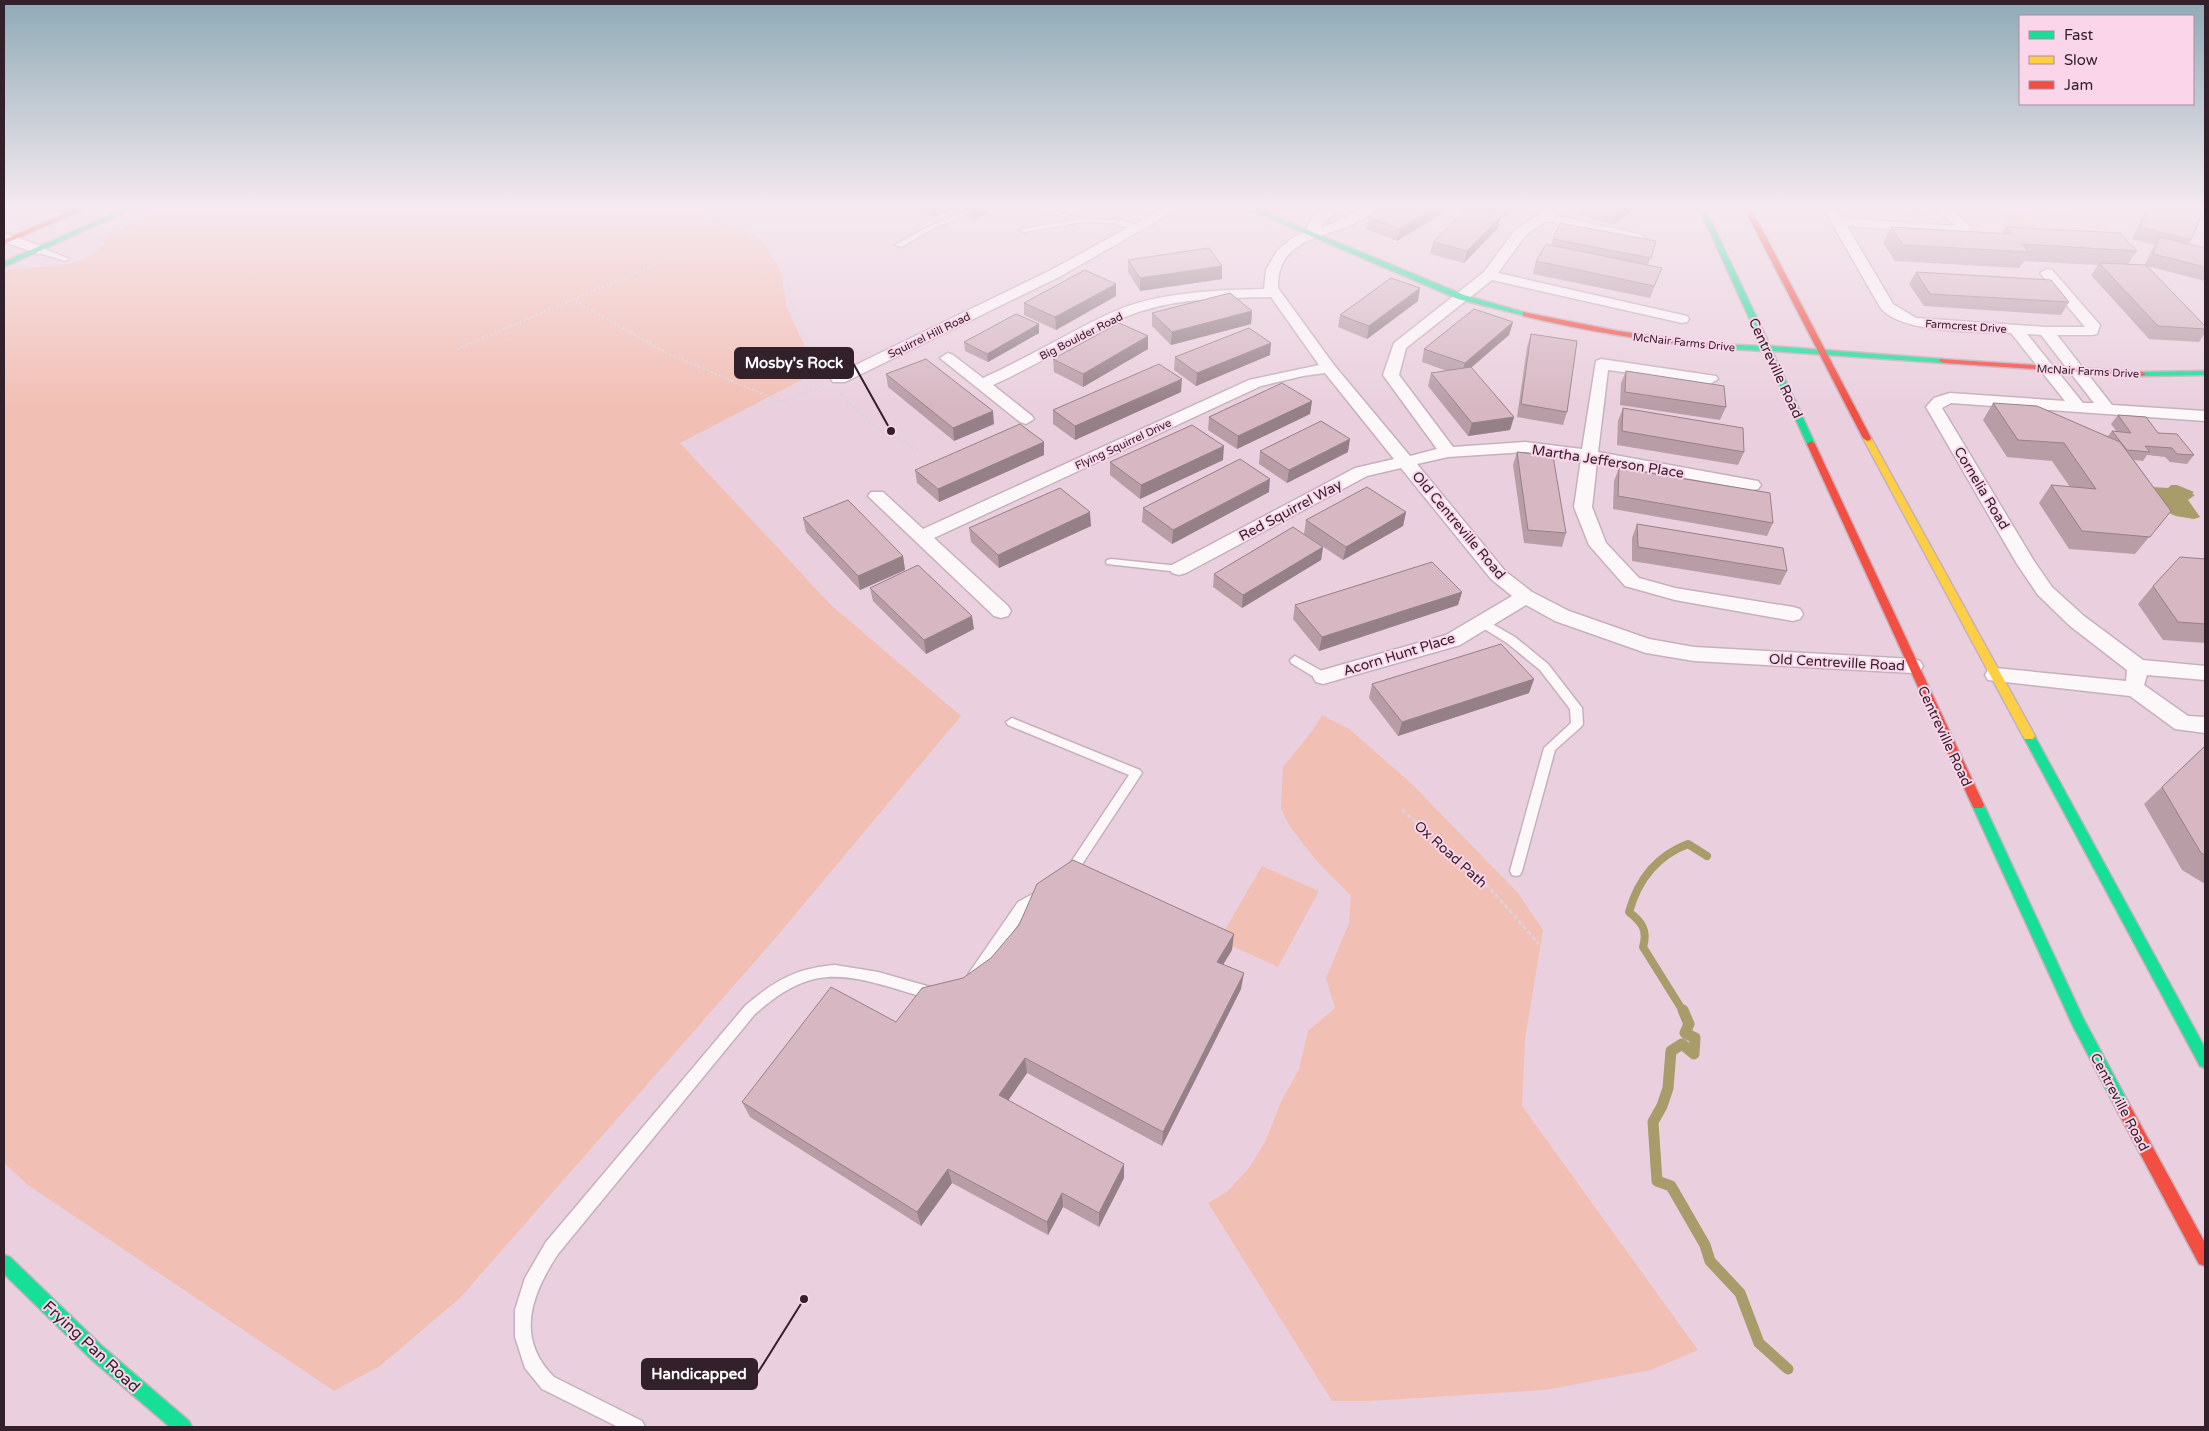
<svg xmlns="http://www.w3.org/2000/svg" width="2209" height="1431" viewBox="0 0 2209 1431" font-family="'Varela Round',sans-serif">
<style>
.green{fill:#f2bfb5}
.water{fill:#a89c6a}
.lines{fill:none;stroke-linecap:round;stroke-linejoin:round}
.stream-far1{stroke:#a89c6a;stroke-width:8}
.stream{stroke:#a89c6a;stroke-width:11}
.lane-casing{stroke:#c5b1bc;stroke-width:3}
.street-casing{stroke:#c5b1bc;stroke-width:3}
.fast-casing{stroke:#c5b1bc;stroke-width:3}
.slow-casing{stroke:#c5b1bc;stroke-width:3}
.jam-casing{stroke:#c5b1bc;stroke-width:3}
.path-far2{stroke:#dbd3d7;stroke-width:2;stroke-dasharray:2.5 2;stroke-linecap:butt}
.path-far1{stroke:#dbd3d7;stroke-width:2.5;stroke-dasharray:3 2;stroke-linecap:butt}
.path{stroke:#dbd3d7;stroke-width:3;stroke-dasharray:4.5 2.5;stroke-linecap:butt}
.lane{fill:#fcf8fa;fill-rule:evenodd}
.street{fill:#fcf8fa;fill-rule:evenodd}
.fast{fill:#16e098;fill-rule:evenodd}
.slow{fill:#ffcf43;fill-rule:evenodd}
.jam{fill:#f24e42;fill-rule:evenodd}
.wall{fill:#b89da7}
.shaded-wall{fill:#968088}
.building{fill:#d6b7c2;stroke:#968088}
.labels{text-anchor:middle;stroke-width:4;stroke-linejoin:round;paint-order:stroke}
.far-street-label{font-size:11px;fill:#32212b;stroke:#fbd5ea}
.street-label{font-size:14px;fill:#32212b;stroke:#fbd5ea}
.near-street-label{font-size:16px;fill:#32212b;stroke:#fbd5ea}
.leader{fill:none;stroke:#32212b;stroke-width:2}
.callout-dot{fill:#32212b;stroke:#fbd5ea;stroke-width:2}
.callout{fill:#32212b;stroke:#32212b;stroke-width:2}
.callout-label{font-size:15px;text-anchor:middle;font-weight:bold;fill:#fff}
</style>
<rect width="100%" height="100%" fill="#ead0de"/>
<!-- green -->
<path class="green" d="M168,206H697L710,219L760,238L780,269L787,308L817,372L680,443L831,605L961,716L773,941L460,1298L380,1366L334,1391L28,1185L4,1163V271C37,263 80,273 104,244L102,238Z
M1994,206H2019L2038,228L2011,226Z
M2037,206H2061L2073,218C2057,218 2048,218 2037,206Z
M1322,715L1349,729L1411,783L1518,893L1543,930L1525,1039L1522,1106L1698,1350L1651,1370L1545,1390L1370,1401H1332L1208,1203L1228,1191L1249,1168L1265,1142L1281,1102L1299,1069L1308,1031L1335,1008L1326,978L1349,923L1351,896L1316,860L1290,827L1281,809L1283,767L1312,731Z
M1262,866L1319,891L1278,967L1219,940Z"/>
<!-- water -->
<path class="water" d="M2171,485H2177L2194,492L2192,494L2195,495L2188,500L2200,517L2194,519L2176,516L2171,514L2160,500L2135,486L2168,488Z"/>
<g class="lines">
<!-- stream-far1 -->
<path class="stream-far1" d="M1683,1011L1643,947C1648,930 1642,922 1629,912C1638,880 1656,856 1688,844L1707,856"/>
<!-- stream -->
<path class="stream" d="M1683,1010L1689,1024L1685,1033L1695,1038L1694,1054L1682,1044L1671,1051L1668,1088L1662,1106L1653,1122L1657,1181L1671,1186L1705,1245L1710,1261L1740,1293L1759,1343L1788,1369"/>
<defs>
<path id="lane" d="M1025,206C1046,206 1065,217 1087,219C1105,221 1125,217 1141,228L1137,230L1112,223L1083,222L1024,232L1020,230L1022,229L1076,220Z
M964,212L966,213V215L932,229L902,247L895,245L928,227Z
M36,248H42L69,259L65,261L36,252Z
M1111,559L1179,566L1184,569L1179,572L1107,564L1106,562L1107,560Z
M1482,618L1515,637L1548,664L1582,708L1583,724L1581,727L1555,750L1522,871L1520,875L1516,876L1512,875L1510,871L1544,748L1571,723L1570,709L1540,670L1507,643L1478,625L1477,622Z
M1295,656L1327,674L1328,677L1327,680H1319L1291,663L1290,660Z
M1012,718L1140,770L1142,773L1073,878L1069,879L1065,878L1063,874L1129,775L1008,725L1006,722Z
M1042,889L1047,890L1048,894L1047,898L1028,910L979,981L974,983L969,981L967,977L969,973L1018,902Z
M835,965L878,972L927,986L940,988L942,992L940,996C928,1001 915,994 903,991C837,971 809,967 755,1014L558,1254C531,1295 515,1338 554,1377L642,1421L645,1427H618L542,1389L525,1368L515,1337V1310L525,1278L546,1242L745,1006C774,981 796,968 835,965Z"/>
<path id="street" d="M1167,206H1183L1061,276L845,382H833L831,379L833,376L1051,270Z
M1332,206H1348L1323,221L1321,227C1345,222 1354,206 1378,206C1350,242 1276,226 1278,288L1334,365L1410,456L1437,449L1383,375L1394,343L1484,272L1515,230L1550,206H1565L1555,215L1642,235L1644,238L1637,242L1546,221L1525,236L1498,273L1687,316L1689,319L1687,322L1682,323L1492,280L1406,348L1399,375L1453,447L1525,442L1582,449L1596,361L1601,359L1716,376L1718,379L1710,384L1608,370L1598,452L1752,480L1758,481L1761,485L1758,489L1752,490L1597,462L1592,507L1606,543L1639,578L1675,588L1793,607L1800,609L1803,614L1800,619L1793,621L1675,600L1625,586L1589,545L1574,507L1581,459L1525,452L1448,457L1417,464L1505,571L1532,592L1569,611L1649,639L1694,647L1913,659L1920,661L1923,666L1920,671L1913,673L1694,661L1646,653L1555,621L1526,605L1460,645L1323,684L1316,682L1313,677L1316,672L1446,635L1512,596L1491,579L1401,468L1367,476L1186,573L1179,575L1172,573L1170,569L1172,565L1355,468L1394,459L1325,373L1303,376L1261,386L934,538L1008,606L1011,611L1008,616L1001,618L994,616L868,496L871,492H883L923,529L1249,380L1319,365L1271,297C1222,298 1170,298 1125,317C1080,337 1038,365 993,385L1032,416L1034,419L1026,424L1020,422L940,358L948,353L953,355L983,378C1028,358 1069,332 1113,312C1157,292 1217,290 1264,289L1266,270L1277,251L1291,239L1305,231L1313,216Z
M1822,206H1834L1842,218L1956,226C1936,203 1906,218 1895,206C1924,206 1952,201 1971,228L1969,231L1957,234L1847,226L1893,304L1916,318L2046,327H2085L2040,273L2047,269L2052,270L2100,325L2097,334L2092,335H2057L2112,405L2205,411V421L1951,403L1942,408L2034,561L2052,587L2084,616L2143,660L2205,666V680L2147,675L2144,685L2188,716L2205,717V733L2175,729L2130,696L1988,680L1985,675L1988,670L1995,668L2126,681L2127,670L2070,626L2038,595L2017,564L1926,407L1934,398L1950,393L2065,401L2011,333C1978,331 1899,334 1880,307ZM2027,334L2041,335L2094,403H2083Z
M4,233L44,247L46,250L39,254L4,242Z"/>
<path id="fast" d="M130,206H139L4,267V262Z
M1241,206H1250L1464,295L1530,314L1526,316L1458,299Z
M1698,206H1704L1770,346L1943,359L1947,361L1943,363L1772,351L1815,444L1811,447L1808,446L1764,351L1711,348L1707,346L1711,344L1762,346Z
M2205,371V375L2142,376L2138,374L2142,372Z
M2029,732L2033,733L2205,1048V1068L2200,1066L2023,736L2025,733Z
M1978,800L1982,802L1984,805L2083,1018L2128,1102L2130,1107L2128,1112L2123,1114L2118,1112L2073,1026L1972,805L1974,802Z
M4,1255L10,1257L103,1347L189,1421L192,1427H170L91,1359L4,1274Z"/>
<path id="slow" d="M1867,435L1871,438L2035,736L2033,739H2025L2023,736L1863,438Z"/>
<path id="jam" d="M83,206H92L4,244V240Z
M1743,206H1749L1765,235L1871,438L1870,440L1867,441L1863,438Z
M1523,312L1618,331L1711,344L1715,346L1711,348C1648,341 1585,331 1523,316Z
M1940,359L2142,372L2146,374L2142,376L1943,363L1939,361Z
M1811,441L1815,444L1984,805L1982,808H1974L1972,805L1807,444Z
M2123,1100L2128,1102L2205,1243V1266L2199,1264L2118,1112L2116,1107L2118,1102Z"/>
</defs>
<!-- lane casing -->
<use href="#lane" class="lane-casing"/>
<!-- street casing -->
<use href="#street" class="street-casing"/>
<!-- fast casing -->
<use href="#fast" class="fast-casing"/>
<!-- slow casing -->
<use href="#slow" class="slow-casing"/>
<!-- jam casing -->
<use href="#jam" class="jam-casing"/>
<!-- path-far2 -->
<path class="path-far2" d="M703,206L717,219L764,237L783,269L796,318L816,360L824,370
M2062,206L2093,234
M2171,293L2205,307
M575,301L665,352L781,402L822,386
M457,349L682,253
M840,394L862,415"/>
<!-- path-far1 -->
<path class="path-far1" d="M861,414L873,425L920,451"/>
<!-- path -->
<path class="path" d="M1402,810L1478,875L1539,944"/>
<!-- lane -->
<use href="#lane" class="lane"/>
<!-- street -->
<use href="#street" class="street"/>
<!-- fast -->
<use href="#fast" class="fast"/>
<!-- slow -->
<use href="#slow" class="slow"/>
<!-- jam -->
<use href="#jam" class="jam"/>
</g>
<!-- wall -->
<path class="wall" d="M911,206H986L987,214L974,219L955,210L932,217L918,211V208Z
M1387,206H1447L1445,212L1397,241L1366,229L1368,217Z
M1472,206H1521L1503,217L1500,216L1498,228L1464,263L1430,254L1433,242L1493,214Z
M1582,206H1640L1612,225L1579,214Z
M2148,206H2205L2191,240L2188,244L2205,248V281L2147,266L2205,326V333L2199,342L2149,339L2091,275L2098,265L2024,261L2019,268L1895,261L1883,243L1891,227L2002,233L2006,227L2137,251L2128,264L2145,265L2152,249L2155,245L2132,239Z
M1553,239L1656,241L1648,265L1662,268L1650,298L1533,274L1536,261L1551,245Z
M1128,260L1222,279L1140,291L1128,272Z
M1916,272L2069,302L2061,315L1924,306L1909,284Z
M1116,296L1056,330L1024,315V303Z
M1418,301L1367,339L1338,327L1340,315Z
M1252,311L1251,324L1171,345L1152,326V313Z
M1513,322L1509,335L1471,368L1514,417L1510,430L1468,436L1428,386L1431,373L1447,371L1422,362L1424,349Z
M1039,324V333L988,362L965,351L964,342Z
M1531,334L1567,412L1563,425L1517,417L1527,347Z
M1148,349L1083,387L1054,372L1053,359Z
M1270,355L1196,386L1174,370L1175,357Z
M1626,371L1726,407L1720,420L1620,405L1621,383Z
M886,374L994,424L954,441L888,387Z
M1181,392L1075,440L1053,424V410Z
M1312,401L1310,414L1237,449L1208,430L1209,417Z
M1993,403L2108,436L2112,431L2117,432L2111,424L2118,415L2158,433L2194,455L2187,464L2170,462L2165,457L2147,455L2143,461L2134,460L2171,511L2135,554L2069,549L2039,503L2051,485L2070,487L2052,461L2007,457L1983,420Z
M1623,408L1744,452L1738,465L1617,445L1618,421Z
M1044,442V455L939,502L917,483L915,470Z
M1260,451L1348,452L1287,483L1259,464Z
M1517,452L1566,533L1562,547L1524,543L1513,465Z
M1223,460L1140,499L1110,475V462Z
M1619,468L1773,523L1767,536L1613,509L1614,481Z
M1269,492L1172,544L1142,522L1143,508Z
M1406,512L1403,526L1343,560L1304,534L1306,520Z
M803,518L903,556L905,570L860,590L806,532Z
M1637,524L1787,571L1780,585L1632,561V538Z
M1091,526L999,568L971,542L969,528Z
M1323,547L1321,560L1242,608L1213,587L1214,574Z
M2205,559V643L2163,640L2138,604L2153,586Z
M870,588L974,629L926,654L873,601Z
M1462,592L1458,605L1319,651L1293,619L1295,605Z
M1534,679L1529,693L1398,736L1369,698L1372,684Z
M2205,746V884L2182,870L2144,804Z
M1232,950L1223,964L1241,989L1162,1146L1027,1073L1008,1100L1124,1178L1099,1227L1063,1207L1048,1235L952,1183L921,1226L750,1117L742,1102L896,1022Z"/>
<!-- shaded-wall -->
<path class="shaded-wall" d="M931,206H955V210L932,217Z
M976,206H986L987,214L974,219L973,207Z
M1438,206H1447L1445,212L1397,241L1399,229Z
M1505,206H1521L1503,217Z
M1626,206H1640L1612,225L1615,213Z
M1501,216L1498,228L1464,263L1467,251Z
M1222,266V279L1140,291V278Z
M1116,284V296L1056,330L1055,317Z
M1420,288L1418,301L1367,339L1369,326Z
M1252,311L1251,324L1171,345L1172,332Z
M1513,322L1509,335L1461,376L1465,363Z
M1039,324V333L988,362L987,354Z
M1148,336V349L1083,387V374Z
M1271,343L1270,355L1196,386L1197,373Z
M1182,379L1181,392L1075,440V426Z
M1312,401L1310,414L1237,449L1238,436Z
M993,411L994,424L954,441L953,428Z
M1514,417L1510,430L1468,436L1472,423Z
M1350,439L1348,452L1287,483L1289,470Z
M1044,442V455L939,502L938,489Z
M1224,446L1223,460L1140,499L1141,485Z
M1270,479L1269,492L1172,544L1173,530Z
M1090,512L1091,526L999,568L998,555Z
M1406,512L1403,526L1343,560L1346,547Z
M1323,547L1321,560L1242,608L1243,595Z
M903,556L905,570L860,590L858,576Z
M1462,592L1458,605L1319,651L1322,637Z
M972,616L974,629L926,654L924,640Z
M1534,679L1529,693L1398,736L1402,722Z
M1234,934L1232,950L1215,978L1217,962Z
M1244,973L1241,989L1162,1146L1163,1132Z
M1025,1058L1027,1073L1001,1111L999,1095Z
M1124,1164V1178L1099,1227V1213Z
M948,1169L952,1183L921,1226L917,1212Z
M1062,1193L1063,1207L1048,1235L1047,1222Z"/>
<!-- building -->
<path class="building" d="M1387,206H1438L1399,229L1368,217Z
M1596,206H1626L1615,213Z
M2150,206H2205L2191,240L2140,227Z
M1468,207L1501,216L1467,251L1433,242Z
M1560,223L1656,241L1651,258L1553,239Z
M1891,227L2011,234L2006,227L2120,233L2137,251L2022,244L2029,252L1903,245Z
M2160,237L2205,248V267L2153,254Z
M1546,244L1662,268L1654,286L1536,261Z
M1209,248L1222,266L1140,278L1128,260Z
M2099,263L2146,265L2205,326V329L2158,326Z
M1085,270L1116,284L1055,317L1024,303Z
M1916,272L2051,280L2069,302L1930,294Z
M1391,278L1420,288L1369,326L1340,315Z
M1230,293L1252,311L1172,332L1152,313Z
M1474,309L1513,322L1465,363L1424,349Z
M1016,314L1039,324L987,354L964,342Z
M1119,323L1148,336L1083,374L1053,359Z
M1249,328L1271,343L1197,373L1175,357Z
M1531,334L1577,341L1567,412L1521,404Z
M926,359L993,411L953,428L886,374Z
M1159,364L1182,379L1075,426L1053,410Z
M1471,367L1514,417L1472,423L1431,373Z
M1626,371L1724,386L1726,407L1625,392Z
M1282,383L1312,401L1238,436L1209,417Z
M1993,403L2037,406L2120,442L2171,511L2150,537L2082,531L2051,485L2096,489L2064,443L2018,440Z
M1623,408L1743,428L1744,452L1622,431Z
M2118,415L2146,417L2158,433L2177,434L2194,455L2177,454L2172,448L2145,446L2150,452L2127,450L2112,431L2131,433Z
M1321,421L1350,439L1289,470L1260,451Z
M1020,424L1044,442L938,489L915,470Z
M1192,425L1224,446L1141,485L1110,462Z
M1517,452L1553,456L1566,533L1528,530Z
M1240,459L1270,479L1173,530L1143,508Z
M1619,468L1770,493L1773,523L1618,496Z
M1367,487L1406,512L1346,547L1306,520Z
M1060,488L1090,512L998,555L969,528Z
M848,500L903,556L858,576L803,518Z
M1637,524L1783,548L1787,571L1638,547Z
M1293,527L1323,547L1243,595L1214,574Z
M2180,557L2205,559V624L2178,622L2153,586Z
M1432,562L1462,592L1322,637L1295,605Z
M918,565L972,616L924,640L870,588Z
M1501,644L1534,679L1402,722L1372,684Z
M2205,746V855L2201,853L2162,787Z
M1073,860L1234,934L1217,962L1244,973L1163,1132L1025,1058L999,1095L1124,1164L1099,1213L1062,1193L1047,1222L948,1169L917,1212L742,1102L831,987L896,1022L922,988L963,978L991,958L1019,925L1037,884Z"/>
<!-- sky -->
<linearGradient id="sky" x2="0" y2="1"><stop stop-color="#8eaab6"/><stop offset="0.51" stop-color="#f6eaf0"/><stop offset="1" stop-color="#f6eaf0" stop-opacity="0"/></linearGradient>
<rect width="2209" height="406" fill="url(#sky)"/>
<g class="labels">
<!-- far-street labels -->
<g class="far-street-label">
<text transform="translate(1966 326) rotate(4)" y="4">Farmcrest Drive</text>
<text transform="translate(929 335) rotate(-26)" y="4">Squirrel Hill Road</text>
<text transform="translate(1081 336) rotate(-27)" y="4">Big Boulder Road</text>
<text transform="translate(1684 342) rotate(6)" y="4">McNair Farms Drive</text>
<text transform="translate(2088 371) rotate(3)" y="4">McNair Farms Drive</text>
<text transform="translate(1123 444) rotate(-25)" y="4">Flying Squirrel Drive</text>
</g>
<!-- street labels -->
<g class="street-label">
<text transform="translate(1776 368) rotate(65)" y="5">Centreville Road</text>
<text transform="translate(1608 461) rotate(9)" y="5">Martha Jefferson Place</text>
<text transform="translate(1982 488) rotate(59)" y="5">Cornelia Road</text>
<text transform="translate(1290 510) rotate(-28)" y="5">Red Squirrel Way</text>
<text transform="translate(1459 525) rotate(50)" y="5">Old Centreville Road</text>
<text transform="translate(1399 654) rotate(-17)" y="5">Acorn Hunt Place</text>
<text transform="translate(1837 662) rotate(3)" y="5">Old Centreville Road</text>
<text transform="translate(1945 736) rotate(65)" y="5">Centreville Road</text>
<text transform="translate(1451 854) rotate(42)" y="5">Ox Road Path</text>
<text transform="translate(2120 1102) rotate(62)" y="5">Centreville Road</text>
</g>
<!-- near-street labels -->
<g class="near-street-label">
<text transform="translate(92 1346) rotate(43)" y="6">Frying Pan Road</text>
</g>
</g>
<!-- callouts -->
<path class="leader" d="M891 431L853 363M804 1299L757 1374"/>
<g class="callout-dot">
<circle cx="891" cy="431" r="5"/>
<circle cx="804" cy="1299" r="5"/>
</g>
<g class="callout">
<rect x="735" y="348" width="118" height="30" rx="5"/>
<rect x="642" y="1359" width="115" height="30" rx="5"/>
</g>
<g class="callout-label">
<text x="794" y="368">Mosby's Rock</text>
<text x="699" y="1379">Handicapped</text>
</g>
<!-- border -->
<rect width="2209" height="1431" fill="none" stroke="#32212b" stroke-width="10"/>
<!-- legend -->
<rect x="2019" y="15" width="175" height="90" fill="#fbd5ea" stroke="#ab8d9e"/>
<rect x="2029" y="31" width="25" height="8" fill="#16e098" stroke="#ab8d9e"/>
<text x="2064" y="40" font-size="15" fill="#32212b">Fast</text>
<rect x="2029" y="56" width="25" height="8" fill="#ffcf43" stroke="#ab8d9e"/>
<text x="2064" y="65" font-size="15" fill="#32212b">Slow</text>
<rect x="2029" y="81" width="25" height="8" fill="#f24e42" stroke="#ab8d9e"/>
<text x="2064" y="90" font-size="15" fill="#32212b">Jam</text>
</svg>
